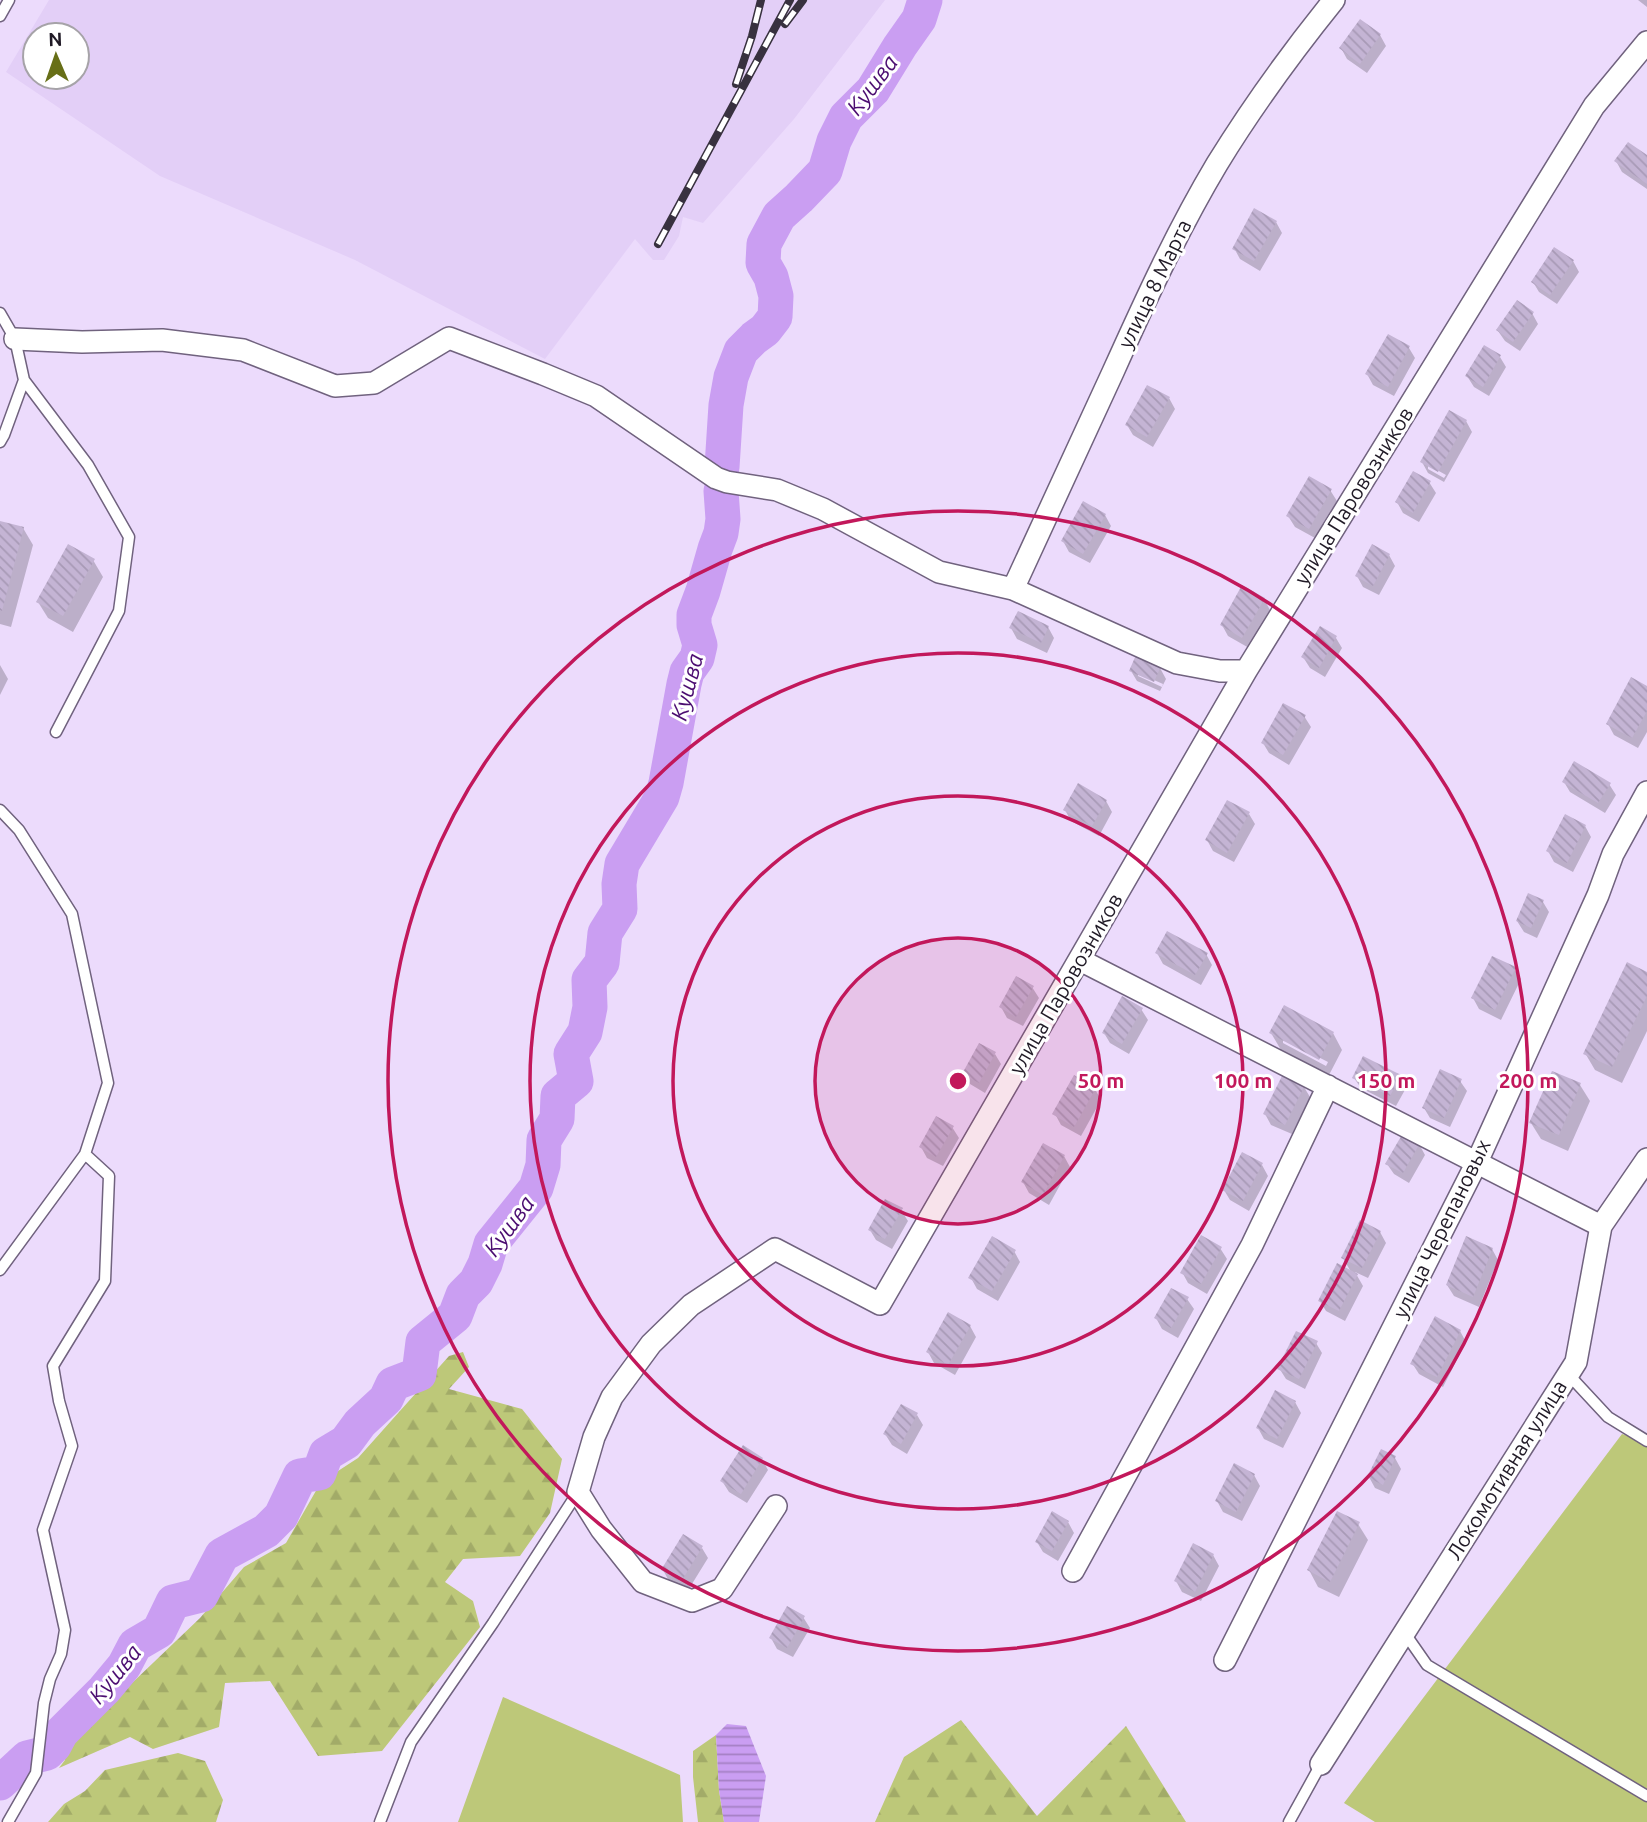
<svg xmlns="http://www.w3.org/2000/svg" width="1647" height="1822" viewBox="0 0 1647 1822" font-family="Ubuntu,sans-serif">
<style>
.built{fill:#e3cff7;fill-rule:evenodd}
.forest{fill:url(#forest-firs)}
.garden{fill:#bdc879}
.water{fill:url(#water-rules)}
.shadow{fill:#0003;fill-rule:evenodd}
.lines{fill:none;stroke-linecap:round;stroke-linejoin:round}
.river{stroke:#ca9ef2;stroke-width:35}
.building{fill:url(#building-back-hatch)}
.lane-casing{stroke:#70627e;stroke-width:13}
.street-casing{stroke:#70627e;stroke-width:24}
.lane{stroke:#fff;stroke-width:10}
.street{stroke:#fff;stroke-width:21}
.rail-casing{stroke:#38313f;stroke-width:8}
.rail{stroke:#fff;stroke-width:5;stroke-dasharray:16;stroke-linecap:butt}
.ring{fill:none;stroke:#c2185b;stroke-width:3.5}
.labels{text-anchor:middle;stroke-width:6;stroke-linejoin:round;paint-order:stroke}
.street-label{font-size:21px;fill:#201a26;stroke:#fff}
.water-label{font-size:23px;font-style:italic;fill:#4b0d71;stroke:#fff}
.centre{fill:#c2185b;stroke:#fff;stroke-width:3.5}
.ring-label{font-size:21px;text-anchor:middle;font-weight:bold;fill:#c2185b;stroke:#fff;stroke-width:6;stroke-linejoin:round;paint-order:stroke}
</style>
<defs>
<pattern id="forest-firs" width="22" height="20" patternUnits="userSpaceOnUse" patternTransform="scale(1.75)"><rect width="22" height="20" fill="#bdc879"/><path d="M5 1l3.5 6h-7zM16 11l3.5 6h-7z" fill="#a2ab68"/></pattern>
<pattern id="water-rules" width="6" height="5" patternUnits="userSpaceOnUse" patternTransform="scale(1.75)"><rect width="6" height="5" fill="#ca9ef2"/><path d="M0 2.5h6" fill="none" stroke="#a480c4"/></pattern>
<pattern id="building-back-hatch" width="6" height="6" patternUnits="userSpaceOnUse" patternTransform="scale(1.75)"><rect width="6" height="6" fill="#c4b4d4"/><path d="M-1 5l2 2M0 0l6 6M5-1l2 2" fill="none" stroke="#a89ab6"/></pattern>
</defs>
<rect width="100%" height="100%" fill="#ecdbfc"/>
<!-- built -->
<path class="built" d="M49,0H885L794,119L703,223L683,217L679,236L664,260H653L635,239L545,359L355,260L160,176L6,72ZM35,35H77V77H35Z"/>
<!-- forest -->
<path class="forest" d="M463,1352L469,1367L449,1389L522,1409L562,1459L550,1513L520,1556L463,1559L445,1582L473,1601L480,1627L382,1751L318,1756L270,1681L225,1683L219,1727L153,1749L130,1737L59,1768L65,1760L62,1752V1743L108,1706L200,1618L244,1567L286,1543L321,1482L358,1458L449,1356Z
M961,1720L1037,1816L1126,1726L1186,1822H875L904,1757Z
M716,1735L719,1790L724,1822H698L693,1777V1751Z
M178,1753L205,1761L223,1800L216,1822H48L64,1804L85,1791L105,1770Z"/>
<!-- garden -->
<path class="garden" d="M1622,1434L1647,1442V1822H1375L1344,1803Z
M503,1697L680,1775L683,1822H458Z"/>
<!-- water -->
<path class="water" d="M727,1724L746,1726L766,1776L759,1822H724L719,1790L716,1735Z"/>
<!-- shadow -->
<path class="shadow" d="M1638,0H1647V7Z
M1361,22L1380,35L1386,46L1367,73L1347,59L1341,48Z
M1647,157V189L1622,172L1616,161Z
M1276,222L1282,233L1260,271L1240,259L1234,248Z
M1573,261L1579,272L1557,304L1539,292L1533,282Z
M1532,313L1538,324L1520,351L1505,341L1498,331Z
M1409,348L1415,358L1394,396L1373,385L1367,374Z
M1500,357L1506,367L1489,396L1474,387L1467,376Z
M1169,398L1175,409L1153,447L1133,435L1127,425Z
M1466,421L1472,432L1444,482L1428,473L1422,462ZM1428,465L1446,475L1444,478L1428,469Z
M1429,482L1436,493L1419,522L1403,513L1397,502Z
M1330,490L1337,501L1315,538L1295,527L1288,516Z
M1105,515L1111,526L1090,563L1069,552L1063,541Z
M0,522L23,528L33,545L11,627L0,624Z
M1389,555L1395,566L1379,595L1363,587L1357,576Z
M93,560L103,577L73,632L48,618L38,602Z
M1264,599L1270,610L1249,648L1228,636L1222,625Z
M1048,627L1054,638L1047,653L1017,639L1011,628Z
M1320,628L1336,638L1342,648L1325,677L1310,668L1303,657Z
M0,665L8,679L0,695Z
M1160,668L1166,679L1160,691L1137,681L1131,671ZM1138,673L1163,684L1162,687L1138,676Z
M1647,688V732L1638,748L1614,735L1608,724Z
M1304,716L1311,727L1289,765L1269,753L1263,743Z
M1564,782L1609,784L1616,795L1605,813L1570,792Z
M1106,801L1112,812L1099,836L1071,821L1065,810Z
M1249,814L1255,824L1234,862L1213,851L1207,840Z
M1585,826L1591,837L1573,872L1554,862L1548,851Z
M1543,902L1549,912L1537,938L1524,932L1517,921Z
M1157,953L1206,954L1212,965L1201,985L1163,964Z
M1514,969L1521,979L1501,1020L1479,1009L1473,998Z
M1647,974V1031L1622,1083L1595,1070L1585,1053Z
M1032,987L1039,998L1023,1026L1007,1018L1001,1007Z
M1141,1009L1148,1020L1129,1054L1110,1043L1104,1033Z
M1271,1033H1333L1342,1050L1329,1075L1281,1050ZM1283,1039L1328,1062L1326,1066L1283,1043Z
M995,1054L1001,1064L985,1093L970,1084L964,1074Z
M1400,1077L1406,1088L1396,1106L1361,1088L1354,1078Z
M1460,1081L1467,1091L1450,1127L1430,1118L1424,1108Z
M1580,1085L1590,1101L1568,1151L1541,1139L1531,1123Z
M1304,1087L1310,1097L1292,1134L1271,1125L1265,1114Z
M1095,1089L1101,1100L1081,1136L1061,1125L1055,1114Z
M952,1127L959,1138L943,1166L927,1158L921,1147Z
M1419,1144L1425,1155L1409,1183L1394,1174L1387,1164Z
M1044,1145L1064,1156L1070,1167L1049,1205L1029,1193L1023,1182Z
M1262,1165L1268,1176L1249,1211L1230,1200L1224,1190Z
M901,1210L908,1221L892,1249L876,1240L870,1230Z
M1380,1232L1386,1243L1368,1278L1355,1272L1363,1286L1345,1321L1326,1311L1320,1301L1351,1272L1343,1258Z
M1220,1248L1227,1259L1207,1294L1188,1283L1182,1272Z
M1492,1249L1498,1260L1479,1307L1454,1296L1447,1285Z
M1014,1251L1020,1262L998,1301L977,1289L971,1278Z
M1187,1299L1194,1309L1178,1338L1162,1329L1156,1318Z
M970,1326L976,1337L955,1375L934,1363L928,1352Z
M1460,1331L1466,1342L1443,1387L1419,1374L1412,1363Z
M1316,1343L1322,1353L1305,1389L1286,1379L1279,1368Z
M1295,1402L1301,1413L1283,1448L1264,1439L1258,1428Z
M917,1415L923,1425L907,1454L892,1445L885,1434Z
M1395,1458L1401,1469L1389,1494L1375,1488L1369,1477Z
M762,1459L768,1470L747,1503L729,1492L722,1481Z
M1254,1475L1260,1486L1242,1521L1223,1512L1217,1501Z
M1068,1522L1074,1533L1058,1561L1043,1552L1037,1542Z
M1358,1524L1368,1540L1339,1597L1318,1587L1309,1570Z
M702,1548L708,1558L687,1592L669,1581L663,1570Z
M1213,1555L1219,1566L1201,1601L1182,1592L1176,1581Z
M803,1617L810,1628L793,1657L777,1649L771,1638Z"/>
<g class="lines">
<!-- river -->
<path class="river" d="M722,467L726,405L731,377L741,351L754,338L765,330L775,317L776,296L771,277L763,263L764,244L779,216L799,198L825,171L834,141L846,117L873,90L900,46L919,19L925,0
M0,1783L27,1758L47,1753L54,1746L61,1733L104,1690L124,1666L135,1645L159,1631L173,1602L201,1595L222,1555L266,1531L281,1516L300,1476L319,1473L326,1454L346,1442L360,1423L386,1399L393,1384L419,1374L423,1342L455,1316L463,1295L476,1282L485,1264L491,1244L536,1188L543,1165L544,1140L557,1119L558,1096L576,1081L571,1054L585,1032L590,1007L589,980L602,963L605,933L620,909L619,884L622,864L662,797L666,783L684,684L687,672L697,658L700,645L694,625V615L703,591L715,549L721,533L723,519L721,491"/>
</g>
<!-- building -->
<path class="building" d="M1360,19L1381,34L1360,64L1339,48Z
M1628,142L1647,155V184L1614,161Z
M1254,208L1277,221L1254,261L1232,249Z
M1554,247L1574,260L1550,295L1531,282Z
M1517,300L1534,312L1513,342L1496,330Z
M1388,334L1410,346L1388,387L1365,374Z
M1484,345L1501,355L1483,387L1465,376Z
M1147,385L1170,397L1147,437L1125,425Z
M1449,410L1467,420L1438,472L1420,462Z
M1413,471L1431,481L1413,513L1395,502Z
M1309,476L1332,489L1309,529L1286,516Z
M1083,501L1106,514L1083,554L1061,541Z
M0,521L24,527L2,611L0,610Z
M68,544L95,559L63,616L36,602Z
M1372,544L1390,554L1373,586L1355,576Z
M1242,585L1265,598L1242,638L1220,625Z
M1018,611L1049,626L1041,643L1009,628Z
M1320,626L1337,636L1319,668L1301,657Z
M1136,655L1161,666L1154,682L1129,671Z
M1631,677L1647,686V711L1632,738L1606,724Z
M1283,703L1306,715L1283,755L1261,743Z
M1574,761L1611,783L1598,803L1562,782Z
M1078,783L1107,800L1092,826L1063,810Z
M1227,800L1250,812L1227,853L1205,840Z
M1565,814L1586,825L1567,863L1546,851Z
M1528,893L1544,900L1531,928L1516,921Z
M1167,931L1208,953L1195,975L1155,953Z
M1492,956L1516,967L1495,1010L1471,998Z
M1627,962L1647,972V996L1612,1067L1583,1054Z
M1016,976L1034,986L1016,1017L999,1007Z
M1122,996L1143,1008L1122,1044L1102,1033Z
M1284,1005L1334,1032L1319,1060L1269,1033Z
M979,1043L996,1052L979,1083L962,1074Z
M1363,1056L1401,1075L1390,1096L1352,1078Z
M1440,1069L1462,1079L1444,1118L1422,1108Z
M1552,1071L1581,1083L1559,1135L1529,1123Z
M1283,1074L1305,1085L1285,1125L1263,1114Z
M1074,1075L1096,1088L1074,1127L1052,1114Z
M936,1116L954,1126L936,1157L919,1147Z
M1403,1133L1420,1143L1403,1173L1385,1164Z
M1043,1143L1065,1155L1043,1195L1021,1182Z
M1242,1152L1263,1163L1243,1201L1222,1190Z
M885,1199L903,1208L885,1239L868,1230Z
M1360,1220L1381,1231L1362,1268L1341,1258Z
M1201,1235L1222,1247L1201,1284L1180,1273Z
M992,1236L1016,1250L992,1291L968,1278Z
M1466,1236L1493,1248L1473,1297L1446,1285Z
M1337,1263L1358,1274L1339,1311L1318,1301Z
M1171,1288L1189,1297L1171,1328L1154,1318Z
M948,1312L971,1325L948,1365L926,1352Z
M1435,1316L1461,1330L1437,1377L1410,1364Z
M1296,1331L1318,1341L1299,1379L1277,1369Z
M1275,1390L1296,1401L1277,1439L1256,1428Z
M901,1404L918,1413L901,1444L883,1434Z
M743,1445L763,1458L741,1494L720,1481Z
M1381,1449L1396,1456L1383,1485L1367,1477Z
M1234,1463L1255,1474L1236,1512L1215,1501Z
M1052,1511L1069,1521L1052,1551L1035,1542Z
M1337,1511L1360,1522L1330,1582L1307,1570Z
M683,1534L703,1546L681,1582L661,1570Z
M1193,1543L1214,1554L1195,1592L1174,1581Z
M787,1606L805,1616L787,1648L769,1638Z"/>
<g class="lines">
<defs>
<path id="lane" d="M0,16L9,0
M0,313L15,339L24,380L4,435L0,442
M24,380L88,465L129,537L119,611L56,732
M0,810L19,830L72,914L108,1083L85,1154L0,1270
M1568,1374L1608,1417L1647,1441
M1404,1632L1427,1665L1647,1796
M8,1822L36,1773L44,1703L50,1679L61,1654L65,1630L43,1530L72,1446L59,1401L53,1366L105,1281L109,1176L85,1154
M380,1822L411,1742L493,1623L578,1492
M1289,1822L1321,1764"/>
<path id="street" d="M15,339L82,342L162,340L243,350L335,386L374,383L449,338L543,374L596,396L716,478L727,482L777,490L823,509L939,572L1013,589L1177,663L1220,671H1246
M1013,589C1046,516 1080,444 1113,372C1145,301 1177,231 1217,164C1252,107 1292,52 1334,0
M1080,960L1601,1226
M776,1506L722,1589L692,1601L643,1582L601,1529L578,1492L594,1437L612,1397L651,1344L691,1305L775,1249L880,1304L1246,671L1594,106L1647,42
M1073,1571L1252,1245L1328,1086
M1225,1660L1477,1162L1598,895L1613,854L1647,792
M1321,1764L1576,1362L1601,1226L1647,1159"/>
</defs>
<!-- lane casing -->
<use href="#lane" class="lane-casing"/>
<!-- street casing -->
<use href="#street" class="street-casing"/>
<!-- lane -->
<use href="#lane" class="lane"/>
<!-- street -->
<use href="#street" class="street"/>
<defs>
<path id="rail" d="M785,24L803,0
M736,84L752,36L761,0
M658,244L790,0"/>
</defs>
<!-- rail casing -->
<use href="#rail" class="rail-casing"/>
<!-- rail -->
<use href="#rail" class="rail"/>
</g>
<!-- distance rings -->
<circle cx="958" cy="1081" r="143" fill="#c2185b" fill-opacity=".12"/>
<g class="ring">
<circle cx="958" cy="1081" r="143"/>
<circle cx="958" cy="1081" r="285"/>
<circle cx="958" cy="1081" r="428"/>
<circle cx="958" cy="1081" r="570"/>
</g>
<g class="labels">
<!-- street labels -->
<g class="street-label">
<text transform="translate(1155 284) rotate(-64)" y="7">улица 8 Марта</text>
<text transform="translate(1354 496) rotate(-58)" y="7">улица Паровозников</text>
<text transform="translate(1066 984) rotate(-60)" y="7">улица Паровозников</text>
<text transform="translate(1442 1229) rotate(-64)" y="7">улица Черепановых</text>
<text transform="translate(1507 1470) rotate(-58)" y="7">Локомотивная улица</text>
</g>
<!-- water labels -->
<g class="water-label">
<text transform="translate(872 85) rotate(-53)" y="8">Кушва</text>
<text transform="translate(687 687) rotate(-75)" y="8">Кушва</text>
<text transform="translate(509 1226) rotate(-54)" y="8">Кушва</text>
<text transform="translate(115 1674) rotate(-51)" y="8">Кушва</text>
</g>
</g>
<circle cx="958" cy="1081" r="10" class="centre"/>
<g class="ring-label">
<text x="1101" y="1088">50 m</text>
<text x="1243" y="1088">100 m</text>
<text x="1386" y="1088">150 m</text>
<text x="1528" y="1088">200 m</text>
</g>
<!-- north arrow -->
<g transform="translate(56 56) rotate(358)"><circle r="33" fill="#ffffff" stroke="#a6a3a8" stroke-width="2"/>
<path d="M0-5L12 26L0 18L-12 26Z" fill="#676f17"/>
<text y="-10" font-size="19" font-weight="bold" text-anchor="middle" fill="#201a26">N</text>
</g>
</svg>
